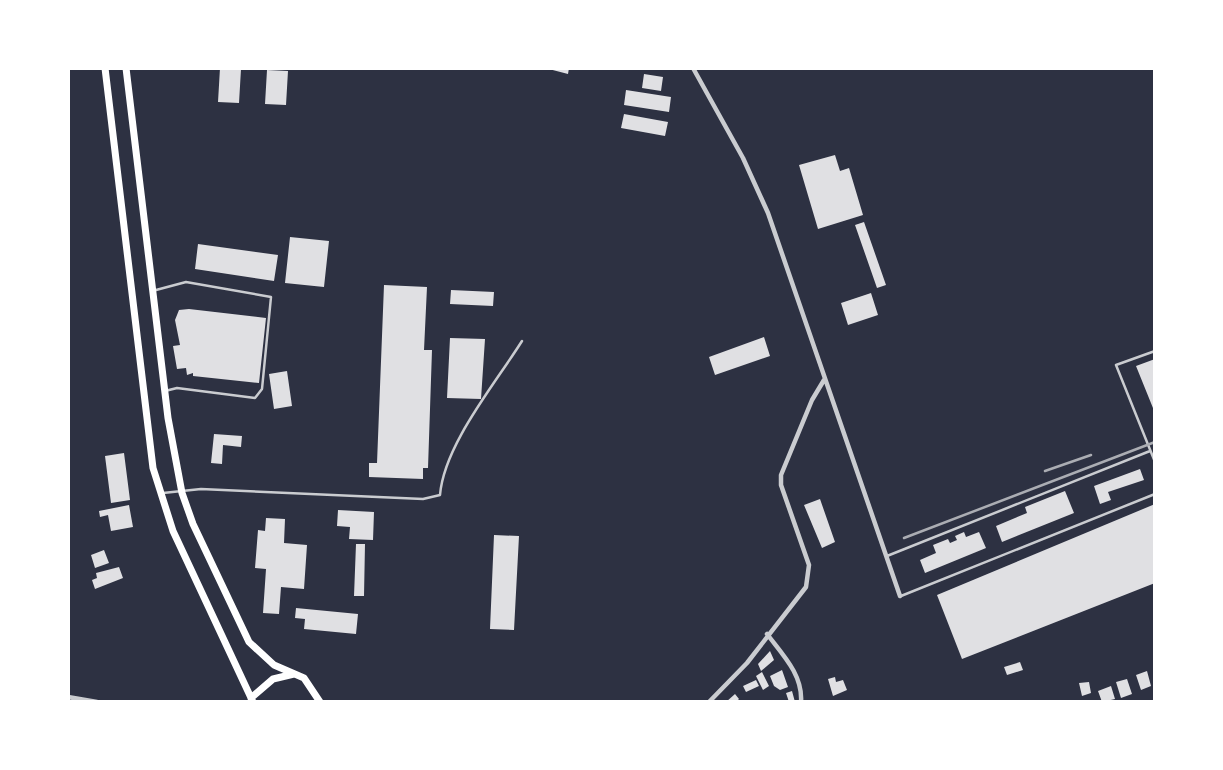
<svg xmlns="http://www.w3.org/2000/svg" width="1223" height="770" viewBox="0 0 1223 770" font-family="Bitter,serif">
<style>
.building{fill:#e0e0e3}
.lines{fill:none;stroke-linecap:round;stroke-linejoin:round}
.service{stroke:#caccd0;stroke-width:2.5}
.minor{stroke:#caccd0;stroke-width:4.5}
.primary{stroke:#fff;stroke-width:7}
.rail{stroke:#abadb3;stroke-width:2.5}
</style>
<rect width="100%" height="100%" fill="#2d3142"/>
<!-- building -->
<path class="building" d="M220,68L241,69L239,103L218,102Z
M545,68H569L568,74Z
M267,70L288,71L286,105L265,104Z
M644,74L663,77L661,91L642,88Z
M626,90L671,97L669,112L624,105Z
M624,114L668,122L665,136L621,128Z
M835,155L840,171L849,168L863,215L818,229L799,165Z
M864,222L886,285L877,288L855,225Z
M290,237L329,241L324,287L285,283Z
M198,244L278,255L274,281L195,269Z
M384,285L427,287L424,350H432L428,468H423V479L369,477V463H377Z
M451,290L494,292L493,306L450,304Z
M871,293L878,315L848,325L841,303Z
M189,309L266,318L259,383L193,376V373L187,375L186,368L177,369L173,346L180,345L175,320L179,310Z
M764,337L770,356L715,375L709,357Z
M450,338L485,339L481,399L447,398Z
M1155,359V413L1136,366Z
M287,371L292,406L274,409L269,374Z
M214,434L242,436L241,447L223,445L222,464L211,463Z
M124,453L130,500L111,503L105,456Z
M1140,469L1144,480L1108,492L1111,500L1100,504L1094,486Z
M1065,491L1074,513L1002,542L996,526L1027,513L1025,507Z
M820,499L835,542L822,548L804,505Z
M1155,504V583L962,659L937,595Z
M129,505L133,527L111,531L108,515L100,517L99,511Z
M338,510L374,512L373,540L349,539L350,527L337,526Z
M266,518L285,519L284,543L307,545L304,589L281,587L279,614L263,613L266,569L255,568L258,530L265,531Z
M964,532L966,537L979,532L986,548L925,573L920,560L936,553L933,545L948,539L950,543L957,540L955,536Z
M494,535L519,536L514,630L490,629Z
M356,544H365L364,596H354Z
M104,550L109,563L95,568L91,555Z
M119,567L123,578L95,589L92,580L97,578L96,573Z
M296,608L358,614L356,634L304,629L305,619L295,618Z
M770,651L774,660L761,671L758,664Z
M1020,662L1023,670L1007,675L1004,667Z
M782,670L788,687L780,690L774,686L770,676Z
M1147,671L1151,686L1141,690L1136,675Z
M762,672L769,686L763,690L756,676Z
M835,677L836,682L843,680L847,690L833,696L828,679Z
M1127,679L1132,694L1121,698L1116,682Z
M756,680L759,686L746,692L743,686Z
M1089,682L1091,693L1082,696L1079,683Z
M1111,686L1115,699L1102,702L1098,691Z
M792,691L795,702H789L786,693Z
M735,694L739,699L736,702H726Z"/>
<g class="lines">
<!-- service -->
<path class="service" d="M156,290L186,282L271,297L262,389L255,398L177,388L165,391
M1155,351L1116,365L1155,462
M163,493L201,489L423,499L440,495C444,445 495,384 522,341
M887,556L1150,451
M901,596L1155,494"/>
<!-- minor -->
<path class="minor" d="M693,68L743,158L768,213L900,596
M767,634C783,655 803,675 801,702
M68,697L97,702
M709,702L747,663L806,587L809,565L781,485V475L812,400L824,380"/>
<!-- primary -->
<path class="primary" d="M105,68L153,468L173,531L253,702
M126,68L168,418L182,493L193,524L249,642L274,665L304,678L320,702
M251,698L273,679L294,674"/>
<!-- rail -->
<path class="rail" d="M1045,471L1091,455
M904,538L1155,442"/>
</g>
<!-- border -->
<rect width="1223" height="770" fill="none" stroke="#ffffff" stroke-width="140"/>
</svg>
